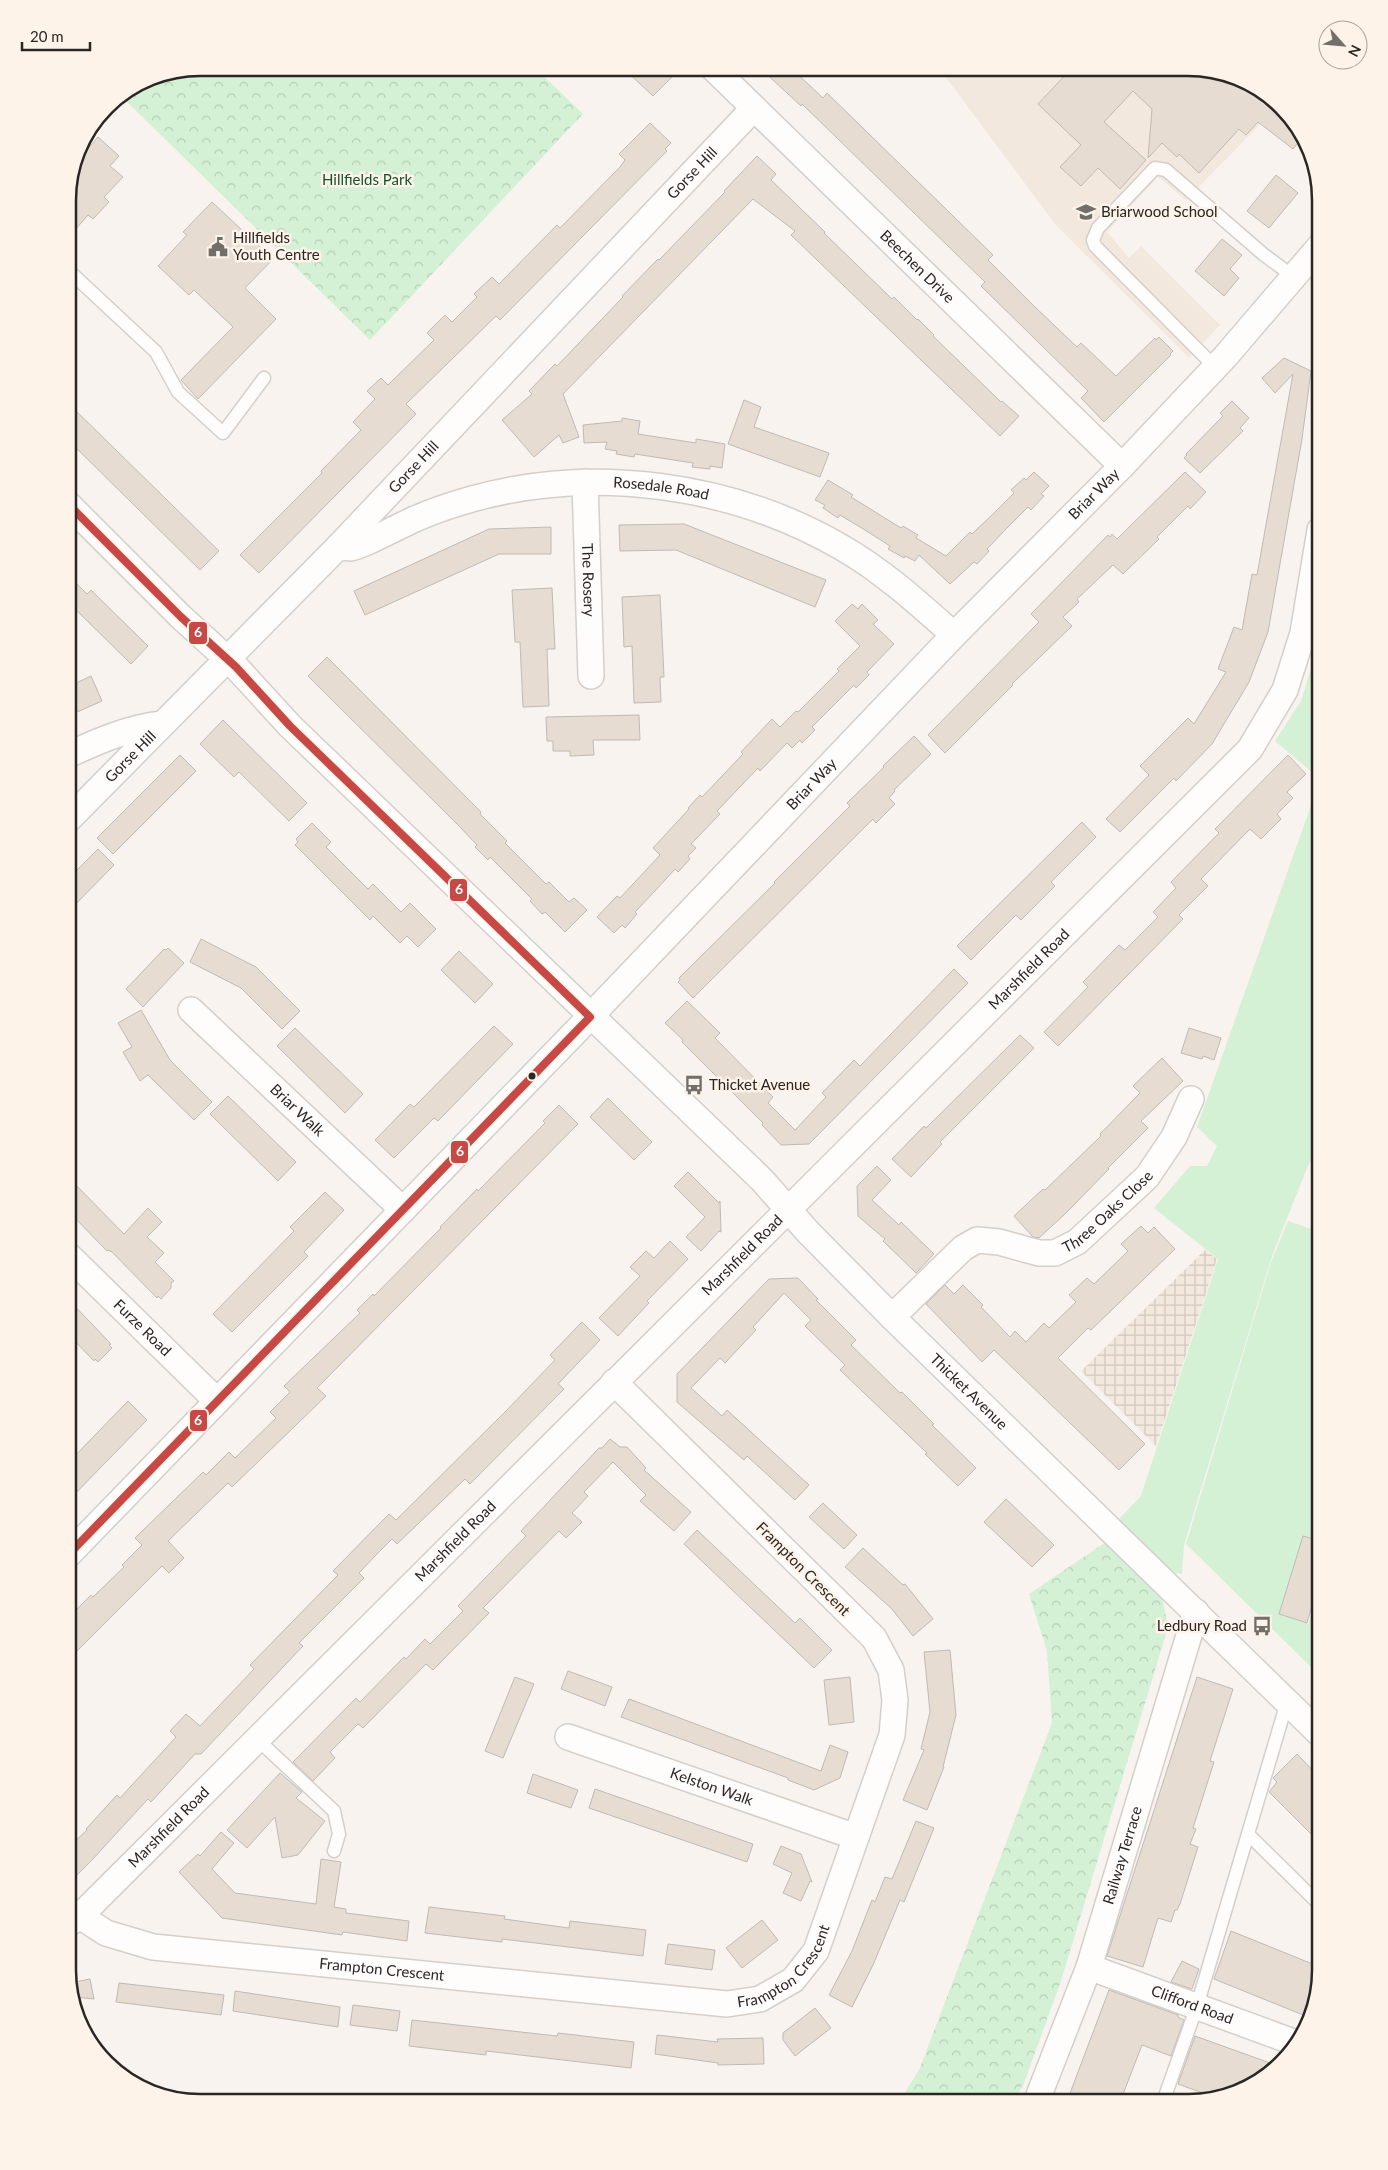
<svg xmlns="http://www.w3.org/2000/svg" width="1388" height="2170" viewBox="0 0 1388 2170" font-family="Lato,sans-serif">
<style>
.built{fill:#f3e8dd}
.industrial{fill:url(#industrial-grid)}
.green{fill:#d4f0d5}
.forest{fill:url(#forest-crowns)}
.building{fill:#e7dcd2;stroke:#bebab6}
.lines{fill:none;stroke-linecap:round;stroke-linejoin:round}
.service-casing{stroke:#d4cfcb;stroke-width:15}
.minor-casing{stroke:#d4cfcb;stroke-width:28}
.service{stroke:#fefdfc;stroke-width:12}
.minor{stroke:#fefdfc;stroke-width:25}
.bus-1-casing{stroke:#fdf3e9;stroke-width:11}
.bus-1{stroke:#c64945;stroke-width:8}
.bus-dot{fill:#2a2623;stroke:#fdf3e9;stroke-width:2}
.labels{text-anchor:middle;stroke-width:5;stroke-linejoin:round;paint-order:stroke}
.street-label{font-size:15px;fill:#2a2623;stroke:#fdf3e9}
.park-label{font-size:15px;fill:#135428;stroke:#fdf3e9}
.poi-label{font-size:15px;fill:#2a2623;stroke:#fdf3e9;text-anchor:start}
.rim{fill:none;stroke:#2a2623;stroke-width:2.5}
.line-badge{stroke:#fdf3e9;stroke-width:2}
.badge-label{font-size:14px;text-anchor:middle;font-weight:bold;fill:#fff}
</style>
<defs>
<pattern id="industrial-grid" width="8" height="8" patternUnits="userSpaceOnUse" patternTransform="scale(1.25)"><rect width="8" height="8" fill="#f3e8dd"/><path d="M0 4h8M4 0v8" fill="none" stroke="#d0c7bd"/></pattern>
<pattern id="forest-crowns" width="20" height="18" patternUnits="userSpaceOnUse" patternTransform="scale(1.25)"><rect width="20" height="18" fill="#d4f0d5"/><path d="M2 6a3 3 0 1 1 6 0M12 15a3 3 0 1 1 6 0" fill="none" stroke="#b6ceb7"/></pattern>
</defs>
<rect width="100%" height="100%" fill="#f8f3ee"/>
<!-- built -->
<path class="built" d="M939,68H1197L1262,90L1277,107L1186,200L1158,177L1107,232L1129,258L1141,246L1220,325L1189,358L1055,224Z"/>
<!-- industrial -->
<path class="industrial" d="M1205,1250L1217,1259L1156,1446L1081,1371Z"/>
<!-- green -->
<path class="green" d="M1320,639V779L1275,741L1301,701Z
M1320,780V1142L1307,1168L1272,1256L1184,1545L1182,1574L1168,1572L1118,1520L1141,1496L1218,1259L1154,1208L1190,1166H1207L1217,1146L1197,1127Z
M1288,1221L1320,1232V1540L1303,1536L1279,1614L1308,1624L1320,1595V1668L1311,1667L1186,1544L1271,1262Z"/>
<!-- forest -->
<path class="forest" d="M200,68H535L583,114L370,340L121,96L149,77Z
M1106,1542L1162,1597L1168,1627L1061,1981L1024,2083L1014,2102H899L919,2070L1052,1723L1047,1651L1029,1594Z"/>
<!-- building -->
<path class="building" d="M623,68H662L672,77L653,96Z
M760,68H791L823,98L827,93L993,255L988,260L1035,307L1077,347L1081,343L1116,376L1155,338L1156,340L1159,337L1173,351L1170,354L1171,355L1104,422L1081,398L1088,391L981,286L985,282L802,104L801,106Z
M1072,68H1197L1262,90L1303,137L1293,149L1258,122L1246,135L1239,129L1199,173L1179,154L1177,157L1162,143L1148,158L1152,109L1133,91L1104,122L1146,160L1120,189L1098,168L1081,186L1060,167L1081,145L1038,104Z
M650,123L671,143L665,149L667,151L500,320L496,316L406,404L416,414L259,573L240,555L322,473L321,471L361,430L353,422L375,399L367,391L381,378L388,385L434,340L427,333L445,315L452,322L477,297L474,294L492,277L499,284L557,225L560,228L620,167L625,160L619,154Z
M98,137L119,156L110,166L123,177L104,197L109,202L93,219L88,215L68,238V191L76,162Z
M757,156L776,174L771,180L825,232L824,233L892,299L894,297L917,320L918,319L934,335L933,336L1001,402L1002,401L1019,416L1000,436L791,235L795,231L753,199L563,394L579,437L563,443L559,435L534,457L502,420L532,394L529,391L555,364L557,366L623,297L622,296L658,259L659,260L725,192L724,191Z
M1276,175L1298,193L1269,228L1247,211Z
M212,202L273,259L245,288L276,319L198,399L181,380L233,327L194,290L189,295L158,266L187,235L183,232Z
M1222,239L1242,255L1230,269L1239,278L1224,296L1195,271Z
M1284,358L1311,371L1302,439L1268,632L1249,682L1212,744L1176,781L1174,778L1120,832L1106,819L1149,775L1140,766L1188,718L1194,724L1226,672L1218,669L1234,627L1242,630L1252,574L1257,575L1293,374L1275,393L1262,378Z
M744,400L761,407L754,427L829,453L820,477L728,444Z
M1232,401L1249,418L1240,428L1243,431L1200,473L1184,458L1187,455L1186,454L1223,416L1220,413Z
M68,403L219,551L200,570L68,440Z
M622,418L640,421L638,434L696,443V439L725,444L722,468L710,466V469L692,467L693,463L635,454L634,457L616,454L617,451L605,449L607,442L584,443L583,425L622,421Z
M1034,472L1049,486L1041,494L1044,496L1031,510L1028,507L1007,528L987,549L989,551L977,564L974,562L950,584L919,555L915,561L905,556L904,558L888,549L890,546L865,530L840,515L838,518L823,508L825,505L815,500L828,480L853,495L851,497L901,528L903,526L918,535L916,538L946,556L970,532L972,534L993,514L1014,493L1011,490L1024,478L1026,480Z
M1185,472L1206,492L1190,509L1188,506L1157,537L1159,539L1123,574L1113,565L1077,599L1079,602L1063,617L1072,626L1012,684L1013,685L945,753L928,735L1039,622L1031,614L1108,535L1110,537L1112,534L1117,539Z
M684,524L826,580L815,607L676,550L620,551L619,525Z
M551,527V554H499L365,615L354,591L489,529Z
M68,575L87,594L91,590L148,646L131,664L68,602Z
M552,588L555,649H547L549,706L523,707L520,642H515L512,590Z
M660,595L664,677H660L661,702L634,703L632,646L624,647L622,597Z
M852,604L858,609L862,604L878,620L873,624L894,644L867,672L869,675L856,688L854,685L812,727L815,730L802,743L800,740L792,748L787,743L760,771L758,768L717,811L720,814L691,844L696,848L688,856L690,859L678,872L675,869L655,891L635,912L637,914L625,928L622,925L614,933L597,917L617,896L620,898L660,855L653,848L689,809L688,808L700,795L702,797L743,754L741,752L772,719L780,727L796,711L798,712L839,671L837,669L860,646L835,621Z
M327,657L481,812L480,814L507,841L505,843L546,884L549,882L569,902L574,898L587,910L565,932L545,912L542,914L530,901L532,899L490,857L488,860L475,847L477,845L458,825L308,676Z
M91,676L102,701L68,716V687Z
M639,715L640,740H593L594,755L570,756V751H553V741H547L546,717Z
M223,720L307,803L289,821L239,772L234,777L200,744Z
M914,736L931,754L894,790L895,791L889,798L895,804L876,823L873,819L693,998L678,982L680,980L679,978L775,883L774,882L850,806L847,803L884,767L883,766Z
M180,755L196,771L113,854L97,838Z
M1288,755L1306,774L1287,792L1293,798L1277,814L1281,819L1261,839L1250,829L1201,879L1208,886L1179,915L1183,919L1058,1046L1044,1032L1088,987L1083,982L1119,945L1125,950L1158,917L1153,912L1176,888L1171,882L1219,833L1215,829Z
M1082,822L1096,837L1051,882L1055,886L1021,920L1016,915L971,960L957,946Z
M312,823L331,842L326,847L368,889L373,884L401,912L410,903L436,929L418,947L407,936L400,943L373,916L370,920L295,845L298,842L296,839Z
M98,849L114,865L68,912V879Z
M201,939L256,967L300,1011L282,1029L241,988L190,962Z
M168,948L184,963L143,1007L126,989L164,949L166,950Z
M459,951L493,984L475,1003L441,970Z
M954,969L968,983L809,1144L781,1145L762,1125L763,1123L682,1042L683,1040L665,1023L687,1001L720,1033L715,1038L773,1097L768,1103L795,1130L826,1097L822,1093L854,1060L860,1066Z
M141,1010L170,1060L212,1102L194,1120L148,1075L140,1081L123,1052L132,1047L118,1023Z
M494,1026L513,1044L438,1121L434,1118L394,1158L375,1140L410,1104L414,1107Z
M295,1028L363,1094L345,1113L277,1046Z
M1189,1028L1221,1038L1214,1060L1203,1056L1202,1059L1181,1053Z
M1020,1035L1034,1048L940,1142L942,1144L911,1177L892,1159L924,1126L926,1128Z
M1162,1058L1183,1081L1141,1121L1148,1128L1108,1168L1109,1169L1066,1213L1039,1238L1033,1237L1014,1216L1043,1189L1045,1190L1101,1136L1100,1134L1140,1093L1133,1086Z
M228,1096L296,1162L278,1181L210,1114Z
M608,1098L652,1142L634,1160L590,1117Z
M559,1105L578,1124L317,1388L326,1396L232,1487L228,1483L168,1541L184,1558L169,1573L162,1566L68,1660V1618L91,1595L93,1597L124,1567L122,1565L142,1545L135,1538L203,1472L206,1475L229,1452L235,1458L276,1418L270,1412L290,1392L284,1386L360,1313L357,1310L373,1294L374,1296L441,1228L440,1227L477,1189L478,1191L545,1123L543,1121Z
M877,1166L891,1180L872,1200L899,1225L901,1222L934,1254L916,1273L883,1241L885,1239L858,1216L857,1186Z
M688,1172L719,1203L720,1201L721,1232L719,1231L701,1251L686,1237L705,1217L674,1186Z
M68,1177L124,1234L148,1208L162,1222L147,1237L164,1253L155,1262L174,1281L171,1283V1288L161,1299L158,1296L157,1298L112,1252L108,1250L107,1251L70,1213L71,1212L68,1208Z
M325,1192L344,1210L304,1252L308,1256L232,1332L213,1314L294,1231L290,1227Z
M1141,1226L1148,1233L1154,1227L1175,1249L1091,1330L1088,1328L1058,1358L1145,1444L1119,1470L994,1350L982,1362L926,1304L945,1285L954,1294L963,1285L983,1305L981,1307L1010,1337L1015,1331L1026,1342L1044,1323L1049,1328L1076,1302L1069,1295L1087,1278L1094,1284L1123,1256L1128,1251L1121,1244Z
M670,1241L688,1259L647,1301L649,1303L618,1336L599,1318L640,1276L630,1267L646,1251L654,1258Z
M798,1278L818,1299L816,1300L856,1340L851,1345L900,1393L902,1392L934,1424L932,1425L976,1468L958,1486L925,1454L927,1453L840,1370L845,1365L805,1326L811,1320L784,1293L753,1327L756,1330L725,1363L720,1358L691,1388L722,1416L727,1410L809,1485L795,1500L747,1456L744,1460L677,1402V1374L769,1279Z
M68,1299L111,1344L109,1345L112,1348L98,1362L95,1359L94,1361L68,1334Z
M582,1322L600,1340L558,1384L564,1389L470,1484L465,1479L397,1544L392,1539L375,1556L359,1573L364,1578L299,1643L303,1646L201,1754H195L151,1802L148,1799L91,1861L68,1884V1848L87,1830L86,1829L117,1795L120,1798L176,1737L170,1731L186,1714L200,1726L254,1669L250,1665L338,1575L333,1571L389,1514L396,1520L505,1412L555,1360L550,1355Z
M128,1401L147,1420L68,1501V1463Z
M610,1439L620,1447H627L646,1468L644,1470L691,1512L674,1531L640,1501L646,1495L613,1462L584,1492L588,1496L572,1513L582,1522L566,1538L559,1531L483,1608L489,1613L433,1670L426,1664L363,1728L358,1724L330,1752L335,1758L313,1781L293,1762L356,1698L360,1702L404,1657L406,1659L425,1639L430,1644L463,1611L458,1606L526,1536L521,1531L599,1448H602Z
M1006,1499L1054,1545L1032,1567L984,1522Z
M823,1503L857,1535L844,1549L809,1517Z
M697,1530L795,1623L800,1618L832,1650L814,1668L684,1544Z
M1303,1536L1320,1541V1578L1307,1623L1279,1614Z
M863,1548L903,1585L905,1584L933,1619L913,1636L892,1609L845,1567Z
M950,1650L956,1715L943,1767H944L927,1810L903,1800L924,1750L921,1749L930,1712L924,1652Z
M568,1671L612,1687L605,1706L561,1689Z
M515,1677L534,1684L503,1758L485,1751Z
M850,1677L854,1722L829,1725L824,1680Z
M1197,1677L1233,1689L1210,1761L1214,1762L1193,1828L1196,1829L1190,1844L1198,1847L1180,1904L1177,1910H1175L1171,1922L1158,1918L1143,1967L1107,1956Z
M629,1699L821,1771L830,1745L848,1752L840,1778L814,1790L788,1780V1778L621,1717Z
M1297,1754L1320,1778V1843L1269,1792L1277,1782L1273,1778Z
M280,1773L302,1792L296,1798L325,1821L298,1855L282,1858L275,1817L247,1848L227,1830Z
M533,1774L578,1790L571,1808L527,1793Z
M595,1789L753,1844L747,1862L589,1808Z
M916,1821L934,1828L904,1902L900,1900L873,1965L852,2007L829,1995L852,1951L872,1900L875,1902L885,1877L892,1879Z
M221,1832L234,1843L212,1869L235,1893L316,1904L321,1859L341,1862L334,1907L346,1909V1913L409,1921L407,1941L343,1932L342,1935L222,1918L179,1872L198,1854L200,1856Z
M781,1846L801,1854L812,1882L810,1881L801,1901L783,1893L792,1873L773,1864Z
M429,1907L505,1916L504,1919L569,1928L570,1921L646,1930L643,1956L502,1939V1942L425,1933Z
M762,1920L778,1940L742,1968L726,1948Z
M1231,1931L1320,1967L1308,2017L1214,1979Z
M668,1944L715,1950L712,1970L665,1964Z
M1182,1961L1199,1969L1192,1989L1171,1982Z
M90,1979L94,1999L74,1997L70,1983Z
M119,1983L224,1995L221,2015L116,2002Z
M1109,1990L1178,2015V2017L1184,2020L1171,2056L1142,2045L1120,2102H1085L1069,2096Z
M235,1991L340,2007L338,2027L233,2011Z
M353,2005L400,2011L397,2031L350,2025Z
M815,2008L831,2028L795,2056L783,2040V2033Z
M412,2020L557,2036L558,2033L634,2042L631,2068L486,2051V2055L409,2046Z
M657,2035L718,2042L717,2039L763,2038L764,2064L718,2065V2063L655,2054Z
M1195,2036L1245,2054L1273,2064L1247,2089L1211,2096L1178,2084Z"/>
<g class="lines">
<defs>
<path id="service" d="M68,270L156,352L178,392L223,433L264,378
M1215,367L1095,246L1093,240L1098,228L1155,168L1166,170L1263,254L1294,277
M257,1739L334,1811L339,1834L334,1851
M1248,1834L1320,1905
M1163,2102L1197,2006L1287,1702"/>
<g id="minor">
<path id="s1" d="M713,68L1122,466"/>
<path id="s2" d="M585,482L591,676"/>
<path id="s3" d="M68,504L181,617L236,667L290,726L762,1180L808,1232L892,1317L1320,1734"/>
<path id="s4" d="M339,546C342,547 347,548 350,548C359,548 403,524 415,519C433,511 454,504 472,499C594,465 732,484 841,547C883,571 918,603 954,635"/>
<path d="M68,755C98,741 128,728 162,724"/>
<path id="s5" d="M68,820L339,546L754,108"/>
<path id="s6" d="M191,1010L403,1210"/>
<path id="s7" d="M68,1255L217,1401"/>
<path id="s8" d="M892,1317L963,1248L977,1240L999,1242L1039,1253H1055L1077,1242L1147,1177L1174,1137L1191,1099"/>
<path id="s9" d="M68,1555L584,1023L954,635L1122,466L1225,357L1320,246"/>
<path id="s10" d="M568,1737L856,1837"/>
<path id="s11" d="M80,1916L106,1933L153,1947L727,2004L760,1999L793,1980L816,1951L892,1735L895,1700L891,1670L874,1638L614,1382"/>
<path id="s12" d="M68,1924L80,1916L1250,749L1285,690L1303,633L1320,530"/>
<path id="s13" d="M1089,1967L1296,2043"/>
<path id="s14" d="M1039,2095L1089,1967L1196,1612"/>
</g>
</defs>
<!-- service casing -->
<use href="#service" class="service-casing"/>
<!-- minor casing -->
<use href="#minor" class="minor-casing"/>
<!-- service -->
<use href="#service" class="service"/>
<!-- minor -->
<use href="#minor" class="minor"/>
<defs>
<path id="bus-1" d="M68,504L181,617L236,667L290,726L590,1017
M68,1555L590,1017"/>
</defs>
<!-- bus-1 casing -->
<use href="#bus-1" class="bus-1-casing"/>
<!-- bus-1 -->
<use href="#bus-1" class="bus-1"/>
</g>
<!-- icons -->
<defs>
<symbol id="school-bare" viewBox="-9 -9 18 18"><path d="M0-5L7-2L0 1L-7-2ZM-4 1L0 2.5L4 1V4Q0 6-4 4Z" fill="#726e6a" stroke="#fdf3e9" stroke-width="2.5" paint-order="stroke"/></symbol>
<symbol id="civic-bare" viewBox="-9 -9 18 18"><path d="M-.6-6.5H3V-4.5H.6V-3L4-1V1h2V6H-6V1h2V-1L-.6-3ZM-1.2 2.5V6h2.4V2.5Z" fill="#726e6a" stroke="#fdf3e9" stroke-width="2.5" paint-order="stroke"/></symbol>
<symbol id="bus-bare" viewBox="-9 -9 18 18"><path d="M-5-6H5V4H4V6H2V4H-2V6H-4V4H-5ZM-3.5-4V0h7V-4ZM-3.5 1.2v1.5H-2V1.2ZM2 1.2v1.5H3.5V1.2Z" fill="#726e6a" stroke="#fdf3e9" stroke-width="2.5" paint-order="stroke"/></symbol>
</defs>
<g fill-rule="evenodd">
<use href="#school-bare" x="1072" y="198" width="28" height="28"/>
<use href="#civic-bare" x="204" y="233" width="28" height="28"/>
<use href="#bus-bare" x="680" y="1071" width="28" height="28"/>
<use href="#bus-bare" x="1248" y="1612" width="28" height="28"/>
</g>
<!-- markers -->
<circle class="bus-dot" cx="532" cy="1076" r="4.5"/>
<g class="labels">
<!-- street labels -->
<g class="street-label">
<text dy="5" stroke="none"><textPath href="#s5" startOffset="899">Gorse Hill</textPath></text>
<text dy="5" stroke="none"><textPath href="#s1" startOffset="285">Beechen Drive</textPath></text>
<text dy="5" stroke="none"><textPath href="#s5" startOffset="494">Gorse Hill</textPath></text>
<text dy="5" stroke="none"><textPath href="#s4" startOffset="334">Rosedale Road</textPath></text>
<text dy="5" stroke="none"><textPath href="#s9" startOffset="1476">Briar Way</textPath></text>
<text dy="5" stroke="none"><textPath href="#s2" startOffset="98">The Rosery</textPath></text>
<text dy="5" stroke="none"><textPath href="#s5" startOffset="89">Gorse Hill</textPath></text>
<text dy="5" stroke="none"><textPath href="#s9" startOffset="1071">Briar Way</textPath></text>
<text dy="5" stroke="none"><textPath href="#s12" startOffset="1355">Marshfield Road</textPath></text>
<text dy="5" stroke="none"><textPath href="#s6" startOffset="146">Briar Walk</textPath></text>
<text dy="5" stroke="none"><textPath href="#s8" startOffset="262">Three Oaks Close</textPath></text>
<text dy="5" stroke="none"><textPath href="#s12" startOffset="950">Marshfield Road</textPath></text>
<text dy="5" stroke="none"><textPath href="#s7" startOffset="104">Furze Road</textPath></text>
<text dy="5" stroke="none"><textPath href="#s3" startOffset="1265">Thicket Avenue</textPath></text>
<text dy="5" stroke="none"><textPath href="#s12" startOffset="545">Marshfield Road</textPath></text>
<text transform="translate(803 1569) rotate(45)" y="5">Frampton Crescent</text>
<text dy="5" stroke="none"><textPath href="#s10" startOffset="152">Kelston Walk</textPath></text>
<text dy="5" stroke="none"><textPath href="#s12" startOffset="140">Marshfield Road</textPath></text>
<text dy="5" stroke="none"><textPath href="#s14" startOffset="254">Railway Terrace</textPath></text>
<text dy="5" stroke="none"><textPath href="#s11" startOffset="730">Frampton Crescent</textPath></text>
<text dy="5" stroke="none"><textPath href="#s11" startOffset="310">Frampton Crescent</textPath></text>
<text dy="5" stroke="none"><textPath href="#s13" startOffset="110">Clifford Road</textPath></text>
</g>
<!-- park labels -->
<g class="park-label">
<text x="367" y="185">Hillfields Park</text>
</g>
<!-- poi labels -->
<g class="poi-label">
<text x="1101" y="217">Briarwood School</text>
<text x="233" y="243">Hillfields<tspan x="233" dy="17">Youth Centre</tspan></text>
<text x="709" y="1090">Thicket Avenue</text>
<text x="1247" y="1631" text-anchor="end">Ledbury Road</text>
</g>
</g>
<!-- crop -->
<path d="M0 0H1388V2170H0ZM200 76H1188A124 124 0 0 1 1312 200V1970A124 124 0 0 1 1188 2094H200A124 124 0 0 1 76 1970V200A124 124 0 0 1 200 76Z" fill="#fdf3e9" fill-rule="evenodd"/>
<path class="rim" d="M200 76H1188A124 124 0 0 1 1312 200V1970A124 124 0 0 1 1188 2094H200A124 124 0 0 1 76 1970V200A124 124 0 0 1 200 76Z"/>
<g class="line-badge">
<rect x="188" y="621" width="20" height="24" rx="5" fill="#c64945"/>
<rect x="449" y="878" width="19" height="24" rx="5" fill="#c64945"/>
<rect x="450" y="1140" width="19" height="24" rx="5" fill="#c64945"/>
<rect x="189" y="1409" width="19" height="23" rx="5" fill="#c64945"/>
</g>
<g class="badge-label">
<text x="198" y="637">6</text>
<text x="459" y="894">6</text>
<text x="460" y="1156">6</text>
<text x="198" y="1425">6</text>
</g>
<!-- north arrow -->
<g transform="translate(1343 45) rotate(117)"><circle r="24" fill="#fdf3e9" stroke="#a9a19a"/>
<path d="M0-4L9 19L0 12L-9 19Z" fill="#726e6a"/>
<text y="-8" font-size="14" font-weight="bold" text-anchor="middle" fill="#2a2623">N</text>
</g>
<!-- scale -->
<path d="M22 42v8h68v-8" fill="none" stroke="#2a2623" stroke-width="2.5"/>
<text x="30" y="42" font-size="15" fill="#2a2623" stroke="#fdf3e9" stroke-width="4" paint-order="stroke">20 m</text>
</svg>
